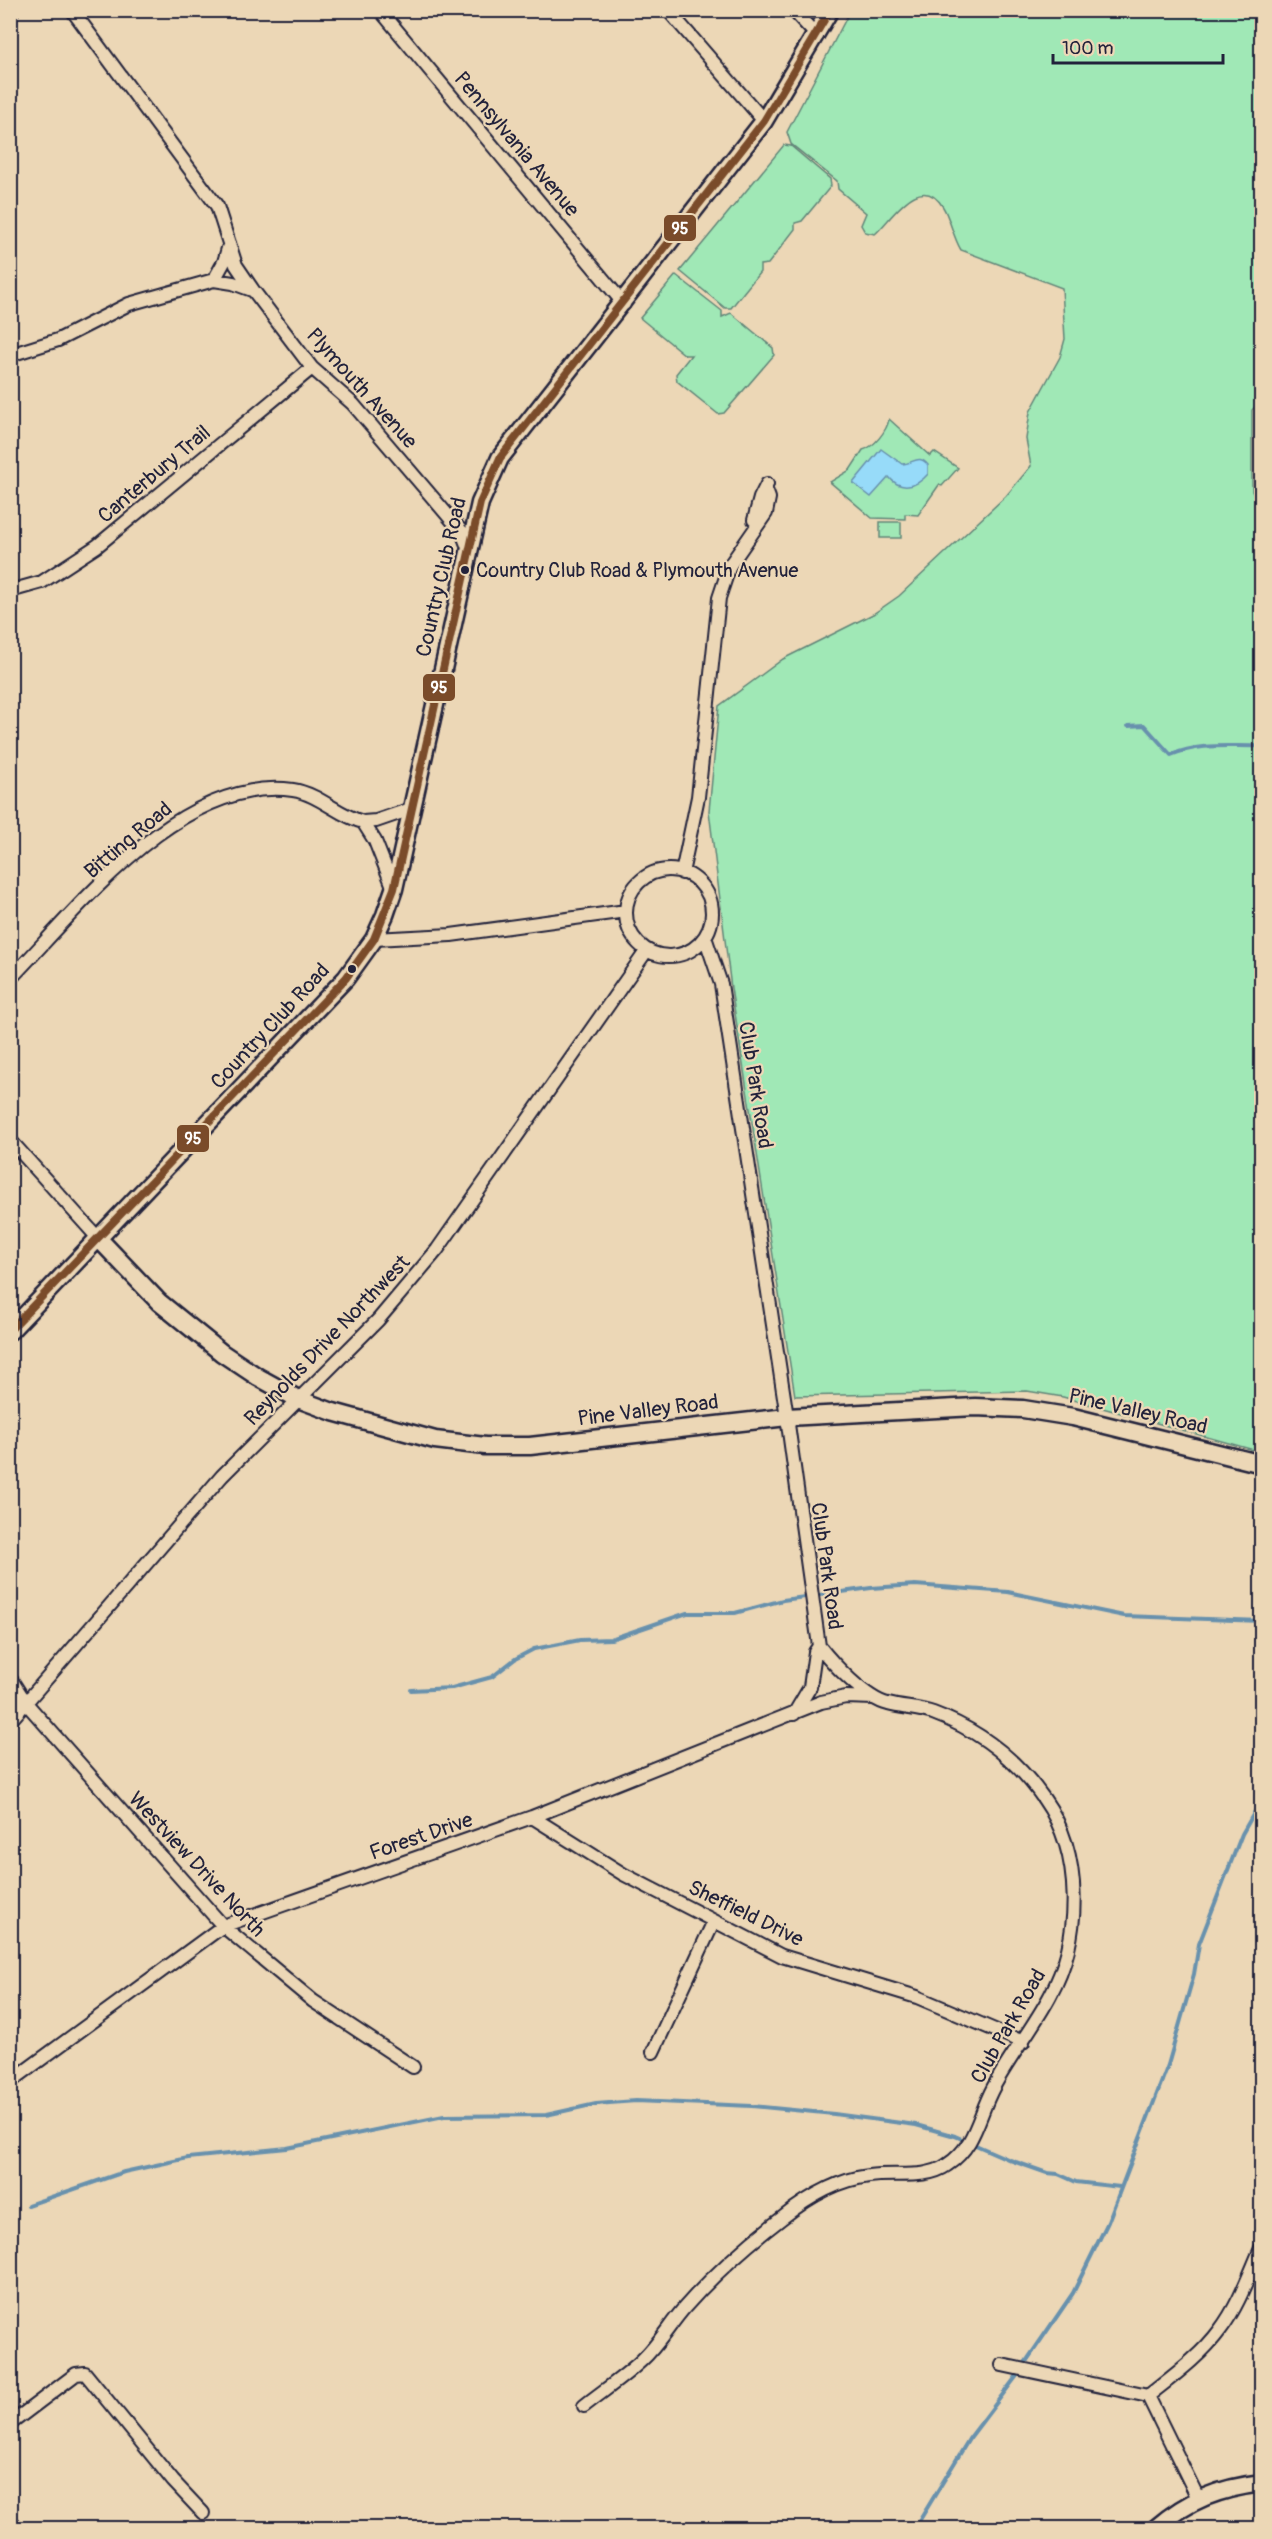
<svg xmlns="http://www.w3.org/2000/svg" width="1272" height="2539" viewBox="0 0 1272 2539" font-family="Pangolin,sans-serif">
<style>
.green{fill:#a0e8b6;stroke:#618578;stroke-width:1.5}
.water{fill:#97dbf9;stroke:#6891ad;stroke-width:1.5}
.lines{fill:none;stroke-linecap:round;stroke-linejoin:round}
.stream{stroke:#6891ad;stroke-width:4}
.street-casing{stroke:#22223b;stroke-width:16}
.secondary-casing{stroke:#22223b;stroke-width:21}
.street{stroke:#ecd7b6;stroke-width:12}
.secondary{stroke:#ecd7b6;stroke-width:16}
.bus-1-casing{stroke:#ecd7b6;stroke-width:12}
.bus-1{stroke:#7a4b2a;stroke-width:8}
.bus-dot{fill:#22223b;stroke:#ecd7b6;stroke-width:2}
.labels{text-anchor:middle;stroke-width:4.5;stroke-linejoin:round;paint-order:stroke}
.bus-label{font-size:20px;fill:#22223b;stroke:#ecd7b6;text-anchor:start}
.street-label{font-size:21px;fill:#22223b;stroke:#ecd7b6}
.line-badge{stroke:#ecd7b6;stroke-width:2}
.badge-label{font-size:16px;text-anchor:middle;font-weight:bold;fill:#fff}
</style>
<rect width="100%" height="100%" fill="#ecd7b6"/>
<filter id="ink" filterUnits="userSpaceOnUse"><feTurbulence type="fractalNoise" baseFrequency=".0167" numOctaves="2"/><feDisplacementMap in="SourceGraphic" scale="12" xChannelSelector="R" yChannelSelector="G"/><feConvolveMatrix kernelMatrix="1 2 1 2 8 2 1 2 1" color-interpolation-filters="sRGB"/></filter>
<g filter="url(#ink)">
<!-- green -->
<path class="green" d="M850,11H1261L1262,400L1252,410V491L1262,512L1261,1452L1063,1397L1027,1391L795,1396L731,988L709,811L719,706L783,659L873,614L899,596L1006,496L1031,466L1026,439L1030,412L1060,357L1065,339L1062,288L961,250C953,237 950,218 943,207C920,170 892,219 875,234L865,232L861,225L866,213L838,189L837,181L791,144L787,132Z
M784,145L791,146L830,179L831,186L802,221L795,223V229L768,264L760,265V272L731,308H725L680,271Z
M676,275L722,311V317L731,313L773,348L774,355L724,413L718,414L677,381L676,374L691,355H685L640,318Z
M889,419L930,456L934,452L958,468L942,486L939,485L918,515L905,514V519L872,518L830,482L850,470L863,450C874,447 887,431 889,419Z
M880,522H901V538H880Z"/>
<!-- water -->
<path class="water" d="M881,449L902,464C913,464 919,453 928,465V474C916,488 900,491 889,477L871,497L853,483Z"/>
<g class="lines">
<!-- stream -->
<path class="stream" d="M1128,726L1144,725L1171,755C1201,742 1230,747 1262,746
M411,1690L452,1688L470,1683L492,1677L515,1659L534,1649L580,1640L611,1639L687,1613H735L783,1600L871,1588L915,1585L1008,1592L1124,1616L1262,1621
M28,2205L124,2172L188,2158L287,2148L444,2116L546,2115L596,2104L636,2101L752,2106L834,2114L916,2125L955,2136L1010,2160L1047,2173L1058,2174L1076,2182L1120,2187
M1023,2366L1073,2293L1108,2222L1168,2065L1194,1974L1199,1944L1242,1834L1262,1799
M915,2528L969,2439L1019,2373"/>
<defs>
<path id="street" d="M72,10L217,206L236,265L253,290L312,368L353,404L462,532L469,550
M380,10L624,304
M668,10L764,121
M793,10L817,36
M10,13L13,10
M214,280L224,262L229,245
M10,355L58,340L129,304L214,280L233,283L252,290
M754,520L760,498L767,484
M10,591L42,582L97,546L312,368
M363,822L375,841L394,889
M626 913a43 43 0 1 1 86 0a43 43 0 1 1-86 0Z
M682,873L698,797L719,598L730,565L766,513L769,498L766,490
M374,939L451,935L626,911
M10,979C80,907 180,775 293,790C319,794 339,816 363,822L376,821L411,809
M10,1140L98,1238
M10,1678L26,1703L223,1926L313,2001L413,2067
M794,1714L810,1687L815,1652L819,1646
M10,1721L222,1476L378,1320L437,1250L647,950
M532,1817L623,1874L782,1956L917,1997L1023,2042
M653,2052L714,1921
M10,2082L223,1926L532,1817L821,1702L846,1697L874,1698
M1002,2365L1148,2396
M1148,2396C1173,2376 1201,2356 1220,2330C1239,2305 1249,2275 1262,2246
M1148,2396L1198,2498
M584,2406C603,2391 624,2377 642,2360C659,2344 670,2324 685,2307C714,2274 748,2244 782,2218C807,2198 836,2180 869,2176C893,2172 926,2180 947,2165C976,2146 978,2116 993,2088C1010,2056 1033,2028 1050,1996C1082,1938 1083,1854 1044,1799C1017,1760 979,1730 933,1713C919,1708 903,1708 888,1704C866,1699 833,1664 819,1646L787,1417L721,984L705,937
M10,2424L76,2374L85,2373L173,2481L203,2513
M10,2520L17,2528"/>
<path id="secondary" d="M98,1238L159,1302L222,1353L258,1377L298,1399L333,1412L435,1440L485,1446H530L787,1417L975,1407L1023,1409L1073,1417L1262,1464
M10,1331L346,978L374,939L385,915L394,889L480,503L500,458L764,121L830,10
M1156,2528C1188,2500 1220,2488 1262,2483"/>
</defs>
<!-- street casing -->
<use href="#street" class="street-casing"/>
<!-- secondary casing -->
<use href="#secondary" class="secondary-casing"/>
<!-- street -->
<use href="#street" class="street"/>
<!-- secondary -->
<use href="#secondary" class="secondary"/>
<defs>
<path id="bus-1" d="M10,1330L346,978L374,939L394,889L480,503L500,458L764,121L830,10"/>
</defs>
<!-- bus-1 casing -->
<use href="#bus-1" class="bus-1-casing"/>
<!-- bus-1 -->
<use href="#bus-1" class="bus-1"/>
</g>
</g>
<!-- markers -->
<g class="bus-dot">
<circle cx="465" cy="570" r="5"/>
<circle cx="352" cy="969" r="5"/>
</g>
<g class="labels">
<!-- bus labels -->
<g class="bus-label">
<text x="476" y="577">Country Club Road &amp; Plymouth Avenue</text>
</g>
<!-- street labels -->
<g class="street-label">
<text transform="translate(517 144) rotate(50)" y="7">Pennsylvania Avenue</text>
<text transform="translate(362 388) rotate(48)" y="7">Plymouth Avenue</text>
<text transform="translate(154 474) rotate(-40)" y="7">Canterbury Trail</text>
<text transform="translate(441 577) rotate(-77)" y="7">Country Club Road</text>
<text transform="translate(128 840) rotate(-40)" y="7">Bitting Road</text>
<text transform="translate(270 1026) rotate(-47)" y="7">Country Club Road</text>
<text transform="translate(756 1085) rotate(81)" y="7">Club Park Road</text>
<text transform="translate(327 1340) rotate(-46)" y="7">Reynolds Drive Northwest</text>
<text transform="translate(648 1410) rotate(-7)" y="7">Pine Valley Road</text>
<text transform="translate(1138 1411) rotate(13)" y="7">Pine Valley Road</text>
<text transform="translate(827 1566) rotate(82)" y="7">Club Park Road</text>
<text transform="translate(421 1836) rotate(-19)" y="7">Forest Drive</text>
<text transform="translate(197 1864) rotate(47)" y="7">Westview Drive North</text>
<text transform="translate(746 1913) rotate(26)" y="7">Sheffield Drive</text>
<text transform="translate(1008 2026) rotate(-60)" y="7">Club Park Road</text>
</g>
</g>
<g class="line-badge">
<rect x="663" y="214" width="34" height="28" rx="6" fill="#7a4b2a"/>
<rect x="422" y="673" width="34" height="29" rx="6" fill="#7a4b2a"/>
<rect x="176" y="1124" width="34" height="29" rx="6" fill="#7a4b2a"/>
</g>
<g class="badge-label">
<text x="680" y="234">95</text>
<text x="439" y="693">95</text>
<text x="193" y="1144">95</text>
</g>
<!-- margin -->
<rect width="1272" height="2539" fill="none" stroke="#ecd7b6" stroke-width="36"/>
<rect x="18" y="18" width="1236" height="2503" fill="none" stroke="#22223b" stroke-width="2" filter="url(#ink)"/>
<!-- scale -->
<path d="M1053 54v9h170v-9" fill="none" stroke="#22223b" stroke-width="3"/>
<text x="1062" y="54" font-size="18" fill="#22223b" stroke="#ecd7b6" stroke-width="4.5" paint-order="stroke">100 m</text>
</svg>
